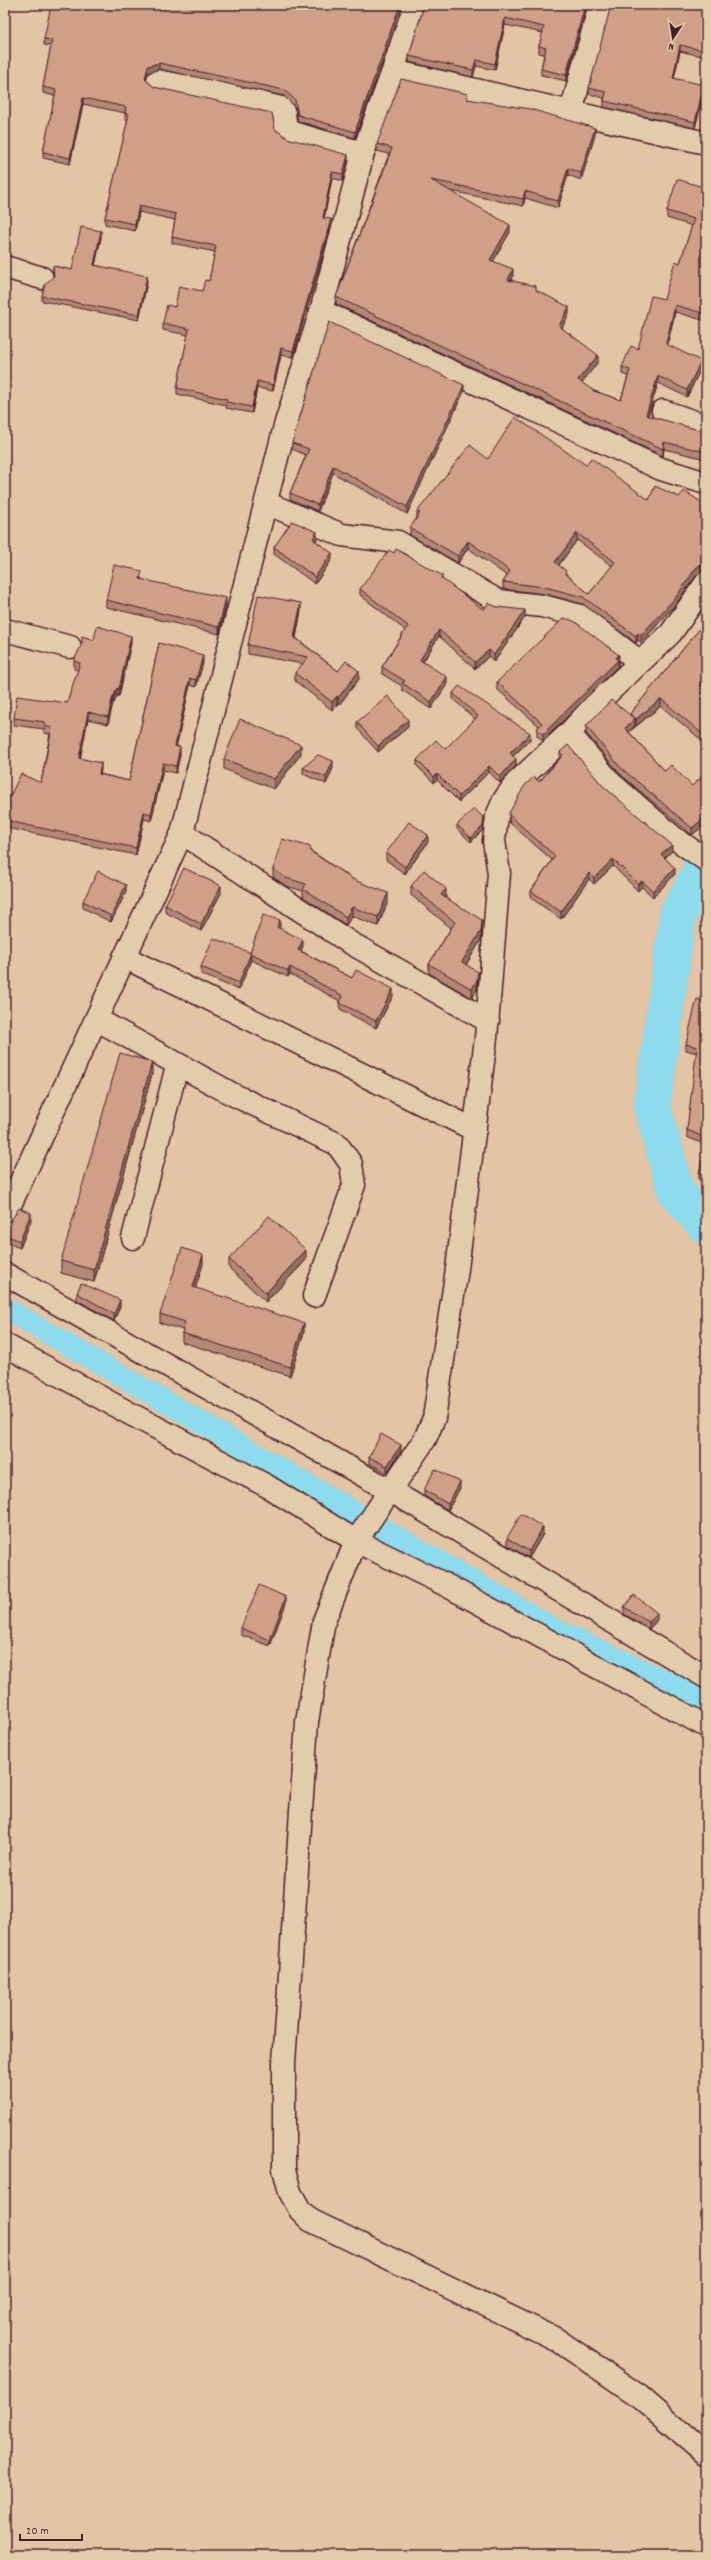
<svg xmlns="http://www.w3.org/2000/svg" width="711" height="2560" viewBox="0 0 711 2560" font-family="Dekko,sans-serif">
<style>
.lines{fill:none;stroke-linecap:round;stroke-linejoin:round}
.canal{stroke:#8edbed;stroke-width:22}
.river{stroke:#8edbed;stroke-width:37}
.minor-casing{stroke:#4a1f2b;stroke-width:25}
.minor{stroke:#e3ccac;stroke-width:22}
.wall{fill:#b38974;stroke:#4a1f2b;fill-rule:evenodd}
.shaded-wall{fill:#926f5e;stroke:#4a1f2b}
.building{fill:#d09f87;stroke:#4a1f2b;fill-rule:evenodd}
</style>
<rect width="100%" height="100%" fill="#e3c4a4"/>
<filter id="ink" filterUnits="userSpaceOnUse"><feTurbulence type="fractalNoise" baseFrequency=".025" numOctaves="2"/><feDisplacementMap in="SourceGraphic" scale="8" xChannelSelector="R" yChannelSelector="G"/><feConvolveMatrix kernelMatrix="1 2 1 2 8 2 1 2 1" color-interpolation-filters="sRGB"/></filter>
<g filter="url(#ink)">
<g class="lines">
<!-- canal -->
<path class="canal" d="M5,1308L558,1631L706,1700"/>
<!-- river -->
<path class="river" d="M706,861L678,914L652,1106L676,1192L706,1226"/>
<defs>
<path id="minor" d="M414,5L393,71L706,143
M157,81L205,90L281,108L284,113L286,129L293,133L363,153
M571,112L600,5
M5,267L42,278
M321,311L661,469L706,483
M663,411L706,426
M266,503L342,535L398,542L498,601L542,606L580,616L640,662
M706,583L671,633L594,706L569,733L611,783L673,837L706,860
M5,630L70,647
M569,733L516,783L504,800L497,816L494,841L499,873L486,1038L457,1269L434,1418L425,1439L356,1541L324,1621L307,1722L284,2063V2169L290,2192L300,2210L310,2220L556,2339L639,2396L706,2454
M182,833L349,942L488,1021
M124,957L475,1130
M96,1019L232,1094L337,1144L351,1164L354,1185L314,1296
M5,1216L182,833L285,426L321,311L363,153L393,71
M133,1238L177,1066
M5,1274L391,1491L706,1677
M5,1345L127,1412L267,1486L356,1541L444,1584L706,1726"/>
</defs>
<!-- minor casing -->
<use href="#minor" class="minor-casing"/>
<!-- minor -->
<use href="#minor" class="minor"/>
</g>
<!-- wall -->
<path class="wall" d="M403,5L355,138L298,121L295,107L284,96L159,69L148,73L146,80L154,87L275,129L287,138L348,162L343,181L332,178L324,218L331,226L293,357L281,355L273,391L257,388L252,413L226,408V405L177,394V388L188,335L163,330V323L175,307L202,291L209,281L215,252L172,243V237L175,220L139,212L135,231L105,224V218L128,120L125,119V113L83,104L70,164L43,158V152L55,96L43,93V87L51,46L44,45V39Z
M424,5H587L566,81L541,75V69L544,54L539,53V46L543,33L505,25L495,70L476,66L473,77L409,62V56Z
M706,5V57L680,51L674,78L704,92L695,128L604,107V98L589,94V88Z
M468,99L595,135L581,180L568,175L558,208L525,198L523,206L451,191L510,232L493,261L513,276L511,280L536,290L569,314L562,328L598,362L581,383L594,391L621,400L628,376L622,374V367L638,349L664,299L680,263L692,226L667,218V211L706,188V321L675,312L667,345L701,368L687,397L658,383L648,416L702,431L706,430V459L664,449L663,456L336,304V297L389,154L377,151V144Z
M101,237L95,265L147,282L139,320L42,301V296L53,277V266L72,270Z
M464,391L407,514L333,473L318,511L290,499V493L306,455L292,449V443Z
M488,459L586,465L649,500L679,497L706,505V571L701,572L696,576L676,604L641,643L638,640L636,643L583,604L545,594L503,589V582L507,576L468,548L458,563L410,535V528L417,518V512ZM577,540L612,566L589,594L566,574L559,565Z
M317,538L316,541L332,559L315,584L274,554V547Z
M394,553L443,580L484,610L497,607L525,617L494,662L489,656L475,669L439,636L423,662L447,684L431,709L402,690V686L382,674V667L405,630L360,595V589Z
M142,578L141,580L226,605L219,634L106,607V600Z
M301,611L296,638L338,671L359,679L338,706L337,705L332,710L295,681V673L303,664L248,654V645Z
M706,621L703,687L706,690V744L661,706L629,732L665,771L692,786L706,773V824L692,835L620,774L586,733V726L630,715V714Z
M94,640L131,643L119,696H117L114,703H113L108,724L88,719L80,758L101,770L100,774L129,781L159,643L203,663L196,687L190,685L176,746L180,754L176,773L163,770L151,821L144,819L136,855L12,829L5,825V797L9,798L41,783L50,734L44,733V729L14,725V718L67,703L78,670L74,669V661Z
M619,661L618,663V666L543,741L537,736V729L539,726L497,689V682Z
M453,693L530,740L513,756L516,766L500,783L489,772L459,802L437,780L434,783L417,766V760L445,749L475,719L453,699Z
M357,722L408,727L378,752L357,728Z
M560,752L603,786L672,851L665,858L675,874L653,897L642,887L638,891L613,866L594,884L589,879L561,919L531,898V891L552,860L509,822V815L560,758Z
M301,754L274,789L224,769V759Z
M303,768H333L326,784L303,774Z
M484,822L483,830L471,842L457,829V825Z
M428,842L405,874L386,860V853Z
M311,851L354,880L388,901L378,926L352,916L346,925L303,897V891L286,886L273,877V869Z
M411,886L446,898L482,929L481,940L466,965L478,981L477,989L472,998L429,973V964L451,928L411,895Z
M126,892L111,922L83,908V901Z
M221,893L201,931L165,912V905Z
M280,927L279,928L303,946L301,951L352,978L393,996L376,1028L340,1009V1001L290,974L288,977L251,960L239,990L201,974V967L250,953Z
M706,1002V1182L699,1180V1173L706,1145L687,1137V1130L697,1053L686,1050V1044Z
M152,1074L94,1282L61,1273V1261Z
M31,1220L20,1248L5,1242V1225Z
M229,1259L306,1260L266,1302L229,1268Z
M203,1264L195,1288L304,1332L290,1376L182,1342V1333L183,1330L160,1323V1314Z
M77,1293L120,1306L114,1321L77,1300Z
M401,1451L387,1473L369,1463V1457Z
M460,1488L448,1510L424,1496V1490Z
M543,1534L529,1558L507,1545V1538Z
M286,1603L270,1646L241,1635V1628Z
M624,1607L657,1620L649,1629L624,1614Z"/>
<!-- shaded-wall -->
<path class="shaded-wall" d="M400,5H403L355,138V132Z
M585,5H587L566,81V75Z
M505,18V25L495,70V64Z
M680,45V51L673,84V78Z
M476,60V66L473,77V70Z
M159,63V69L148,73L145,85V79L148,66Z
M704,85V92L695,128V122Z
M83,98V104L70,164V158Z
M595,128V135L581,180V173Z
M348,155V162L343,181V174Z
M568,168V175L558,208V201Z
M332,172V178L323,224V218Z
M525,191V198L523,206V199Z
M139,206V212L135,231V224Z
M331,219V226L293,357V351Z
M510,225V232L490,267V260Z
M101,231V237L94,271V265Z
M513,269V276L508,287V280Z
M147,276V282L139,320V315Z
M675,305V312L666,351V344Z
M569,307V314L559,333V326Z
M281,348V355L273,391V385Z
M598,355V362L578,388V380Z
M701,361V368L687,397V390Z
M658,376V383L646,422V415Z
M257,381V388L252,413V407Z
M464,385V391L407,514V507Z
M664,442V449L663,456V449Z
M333,466V473L318,511V505Z
M317,532V538L313,546V539Z
M577,533V540L555,570V562Z
M468,541V548L458,563V556Z
M332,553V559L315,584V577Z
M701,564V572L696,576L676,604L641,643V635L696,568Z
M226,598V605L219,634V627Z
M301,603V611L294,645V637Z
M525,610V617L494,662V655Z
M439,630V636L420,666V660Z
M638,633V640L636,643V636Z
M131,636V643L119,696V689Z
M489,650V656L475,669V662Z
M203,655V663L196,687V680Z
M619,655V661L618,663V666L543,741V734Z
M359,671V679L338,706V698Z
M706,675V682L699,691V684Z
M447,677V684L431,709V702Z
M190,678V685L175,753V746Z
M117,688V696L114,703V696Z
M113,696V703L108,724V717Z
M337,696V705L332,710V702Z
M661,699V706L636,726V719Z
M88,712V719L79,765V758Z
M635,719V726L625,735V728Z
M408,720V727L378,752V746Z
M530,733V740L510,759V753Z
M301,745V754L274,789V779Z
M180,747V754L176,773V766Z
M516,759V766L500,783V777Z
M333,761V768L326,784V777Z
M101,763V770L99,781V774Z
M163,763V770L151,821V814Z
M489,766V772L459,802V796Z
M437,774V780L434,783V777Z
M144,812V819L136,855V848Z
M706,817V824L692,835V828Z
M484,818L483,830L471,842V838Z
M428,835V842L405,874V867Z
M672,845V851L661,861V854Z
M613,859V866L594,884V878Z
M675,868V874L653,897V891Z
M589,873V879L561,919V912Z
M642,881V887L638,891V884Z
M126,885V892L111,922V916Z
M221,886V893L201,931V924Z
M446,889V898L441,895Z
M388,893V901L378,926V917Z
M352,907V916L346,925V917Z
M280,920V927L277,934V927Z
M482,920L481,940L462,971V962Z
M303,940V946L298,956V950Z
M251,953V960L239,990V983Z
M290,967V974L288,977V971Z
M478,972L477,989L472,998V989Z
M393,989V996L376,1028V1021Z
M152,1062V1074L94,1282V1270Z
M31,1213V1220L20,1248V1241Z
M306,1250V1260L266,1302V1293Z
M203,1255V1264L193,1296V1287Z
M120,1300V1306L114,1321V1314Z
M304,1323V1332L290,1376V1367Z
M401,1445V1451L387,1473V1466Z
M460,1482V1488L448,1510V1504Z
M543,1527V1534L529,1558V1551Z
M286,1597V1603L270,1646V1640Z
M657,1613V1620L649,1629V1622Z"/>
<!-- building -->
<path class="building" d="M51,5H400L355,132L298,115L295,100L284,90L159,63L148,66L145,79L154,87L272,113L275,129L287,138L348,155L343,174L332,172L323,218L331,219L293,351L281,348L273,385L257,381L252,407L226,402L227,399L177,388L189,329L163,323L167,305L175,307L179,286L202,291L205,280L209,281L216,246L172,237L176,214L139,206L135,224L105,218L129,114L125,113L126,107L83,98L70,158L43,152L56,90L43,87L52,40L44,39Z
M424,5H585L566,75L541,69L546,48L539,46L544,27L505,18L495,64L476,60L473,70L409,56Z
M611,5H706V51L680,45L673,78L704,85L695,122L604,101L606,92L589,88Z
M401,79L468,94L467,99L530,109L595,128L581,173L568,168L558,201L525,191L523,199L431,180L510,225L490,260L513,269L508,280L536,286V290L569,307L559,326L598,355L578,380L594,391L621,400L630,370L622,367L631,346L638,349L651,296L664,299L675,261L680,263L694,219L667,211L677,179L706,188V314L675,305L666,344L701,361L687,390L658,376L646,415L702,431L706,430V452L664,442L663,449L336,297L392,148L377,144Z
M81,227L101,231L94,265L147,276L139,315L42,296L45,284L54,276L53,266L72,270Z
M329,322L464,385L407,507L333,466L318,505L290,493L309,449L292,443Z
M515,417L586,465L591,458L649,500L655,486L679,497L684,491L706,505V564H701L696,568L676,597L641,635L638,633L636,636L583,597L545,587L503,582L510,571L468,541L458,556L410,528L420,513L417,512L470,445L488,459ZM577,533L615,562L589,594L565,573L566,571L555,562Z
M292,521L317,532L313,539L332,553L315,577L274,547Z
M396,549L443,576L441,578L484,610L488,603L497,607L525,610L494,655L489,650L475,662L439,630L420,660L447,677L431,702L402,683L405,681L382,667L408,626L360,589L389,550L394,553Z
M114,565L142,571L140,579L226,598L219,627L106,600Z
M258,595L301,603L294,637L338,671L346,661L359,671L338,698L337,696L332,702L295,673L308,657L248,645Z
M564,618L574,621L619,655L616,658L618,660L543,734L537,729L542,723L497,682Z
M706,621V675L699,684L706,690V737L661,699L636,719L630,714Z
M97,626L131,636L119,689L117,688L114,696H113L108,717L88,712L79,758L101,763L99,774L129,781L159,643L203,655L196,680L190,678L175,746L180,747L176,766L163,763L151,814L144,812L136,848L12,822L5,818V797L9,798L21,774L41,783L52,728L44,726L45,722L14,718L17,696L67,703L80,663L74,661L82,643V636L94,640Z
M459,686L530,733L510,753L516,759L500,777L489,766L459,796L437,774L434,777L417,760L436,740L445,749L478,716L453,693Z
M388,696L408,720L378,746L357,722Z
M611,700L635,719L625,728L665,771L671,765L692,786L706,773V817L692,828L620,767L586,726Z
M240,719L301,745L274,779L224,759Z
M568,745L603,786L672,845L661,854L675,868L653,891L642,881L638,884L613,859L594,878L589,873L561,912L531,891L555,856L509,815V813L525,785L534,777L539,782L563,755L560,752Z
M318,755L333,761L326,777L303,768Z
M474,809L484,818L483,826L471,838L457,825Z
M409,822L428,835L405,867L386,853Z
M282,839L311,847L310,851L354,880L388,893L378,917L352,907L346,917L303,889L306,884L286,878L273,869Z
M184,868L221,886L201,924L165,905Z
M424,870L446,889L441,895L482,920L481,931L462,962L478,972L477,980L472,989L429,964L455,922L411,886Z
M98,871L126,885L111,916L83,901Z
M263,915L280,920L277,927L303,940L298,950L352,978L356,970L393,989L376,1021L340,1003L343,996L290,967L288,971L250,953Z
M213,938L251,953L239,983L201,967Z
M697,999L706,1002V1138L687,1130L697,1047L686,1044Z
M120,1053L152,1062L94,1270L61,1261Z
M706,1144V1175L699,1173Z
M19,1208L31,1213L20,1241L5,1235V1225L6,1222L12,1219Z
M269,1216L306,1250L266,1293L229,1259Z
M182,1248L203,1255L193,1287L304,1323L290,1367L182,1333L185,1322L160,1314Z
M81,1283L120,1300L114,1314L77,1293Z
M381,1434L401,1445L387,1466L369,1457Z
M435,1469L460,1482L448,1504L424,1490Z
M521,1514L543,1527L529,1551L507,1538Z
M259,1585L286,1597L270,1640L241,1628Z
M634,1595L657,1613L649,1622L624,1607Z"/>
</g>
<!-- margin -->
<rect width="711" height="2560" fill="none" stroke="#e3ccac" stroke-width="20"/>
<rect x="10" y="10" width="691" height="2540" fill="none" stroke="#4a1f2b" stroke-width="1.5" filter="url(#ink)"/>
<!-- north arrow -->
<g transform="translate(673 38) rotate(192)" stroke="#e3ccac" stroke-width="3" paint-order="stroke">
<path d="M0-3L7 15L0 10L-7 15Z" fill="#4a1f2b"/>
<text y="-6" font-size="11" font-weight="bold" text-anchor="middle" fill="#4a1f2b">N</text>
</g>
<!-- scale -->
<path d="M20 2534v6h62v-6" fill="none" stroke="#4a1f2b" stroke-width="2"/>
<text x="26" y="2534" font-size="12" fill="#4a1f2b" stroke="#e3ccac" stroke-width="3" paint-order="stroke">20 m</text>
</svg>
